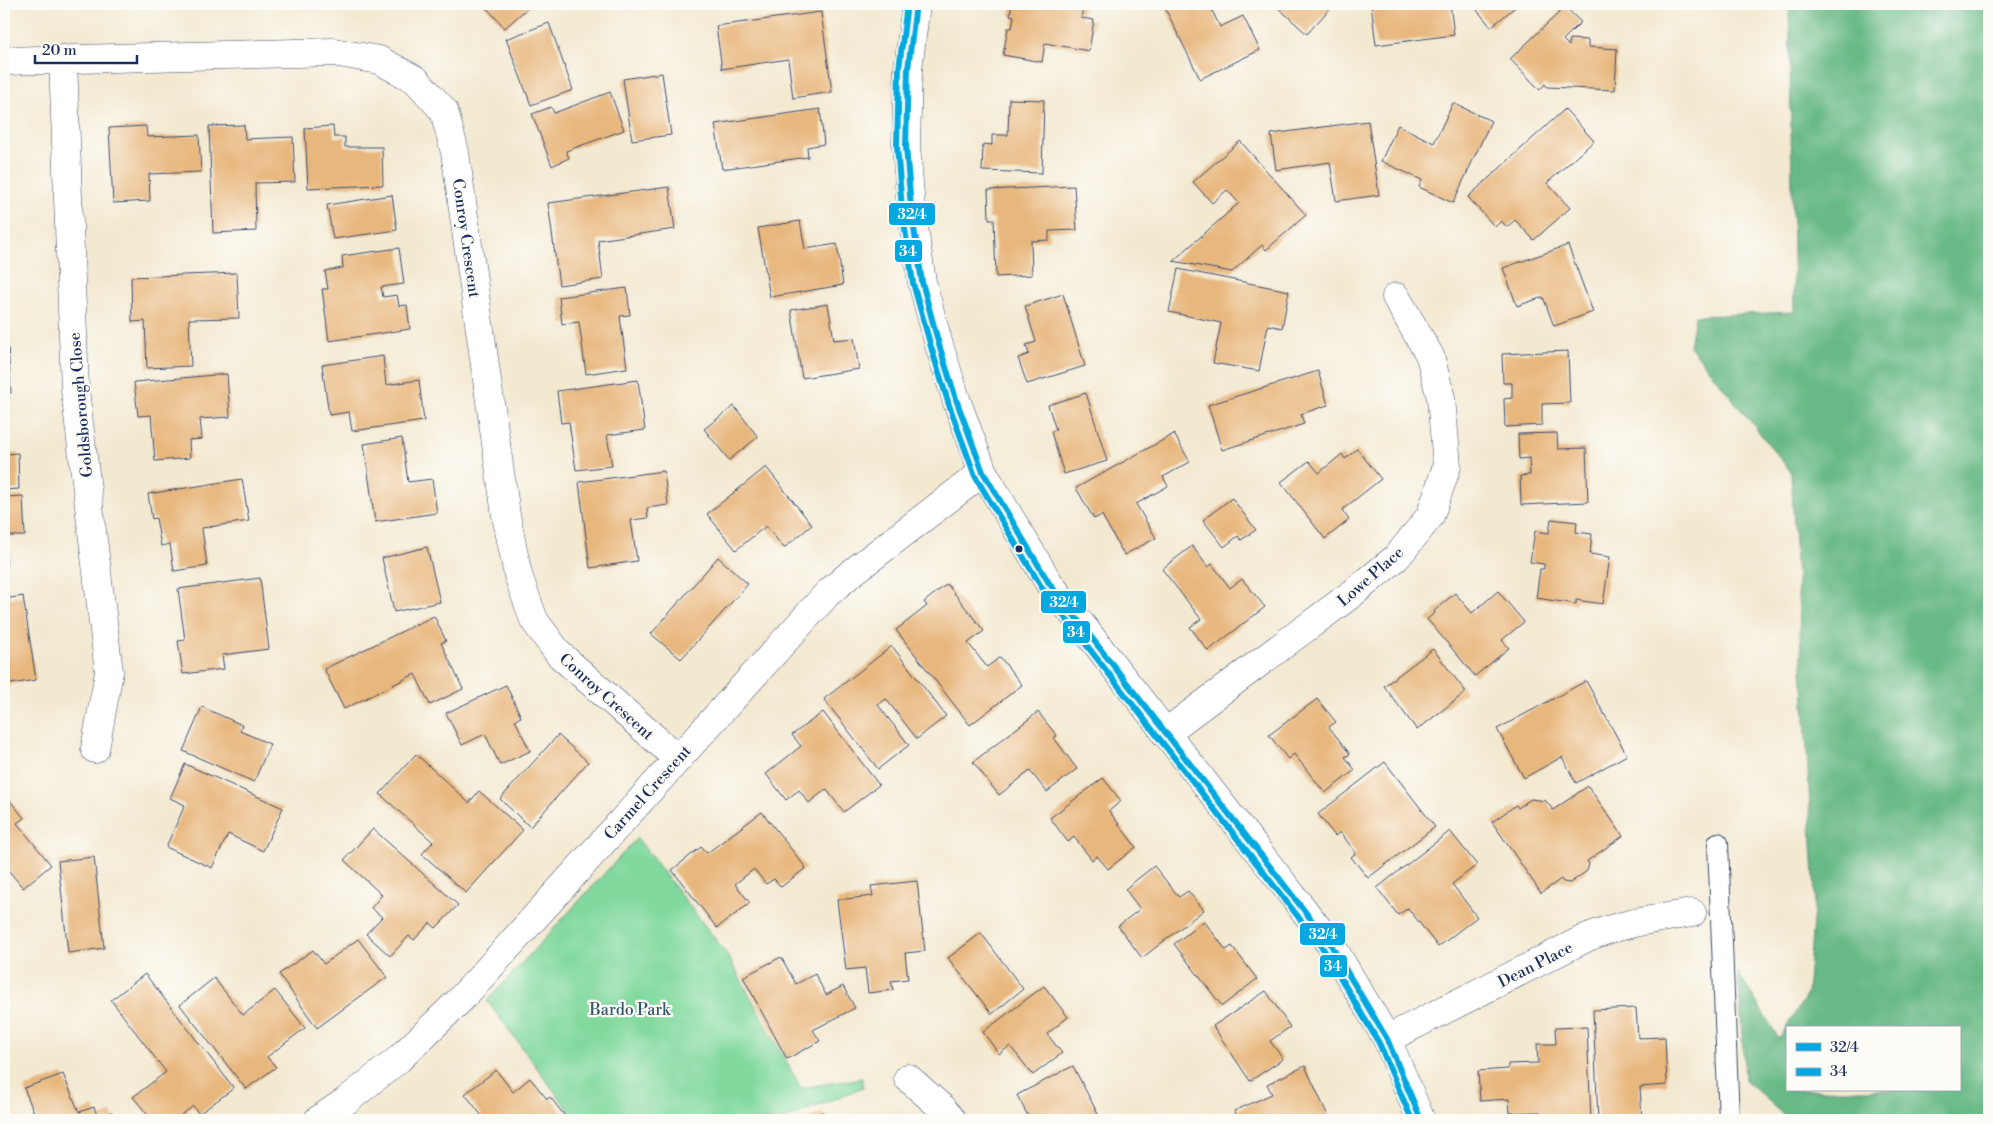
<svg xmlns="http://www.w3.org/2000/svg" width="1993" height="1124" viewBox="0 0 1993 1124" font-family="'Libre Bodoni',serif">
<style>
.green{fill:#81d99e;stroke:#4e847e}
.forest{fill:#68b985;stroke:#427472;fill-rule:evenodd}
.building{fill:#e8b77e}
.lines{fill:none;stroke-linecap:round;stroke-linejoin:round}
.service-casing{stroke:#3b4b6f;stroke-width:22}
.minor-casing{stroke:#3b4b6f;stroke-width:29}
.tertiary-casing{stroke:#3b4b6f;stroke-width:29}
.service{stroke:#fff;stroke-width:20}
.minor{stroke:#fff;stroke-width:28}
.tertiary{stroke:#fff;stroke-width:28}
.bus-1-casing{stroke:#fdfcf7;stroke-width:10}
.bus-2-casing{stroke:#fdfcf7;stroke-width:10}
.bus-1{stroke:#03a8e0;stroke-width:6}
.bus-2{stroke:#03a8e0;stroke-width:6}
.bus-dot{fill:#1b2f5e;stroke:#fdfcf7;stroke-width:2}
.labels{text-anchor:middle;stroke-width:4.5;stroke-linejoin:round;paint-order:stroke}
.street-label{font-size:16px;fill:#1b2f5e;stroke:#fdfcf7}
.park-label{font-size:16px;fill:#345a6e;stroke:#fdfcf7}
.line-badge{stroke:#fdfcf7;stroke-width:2}
.badge-label{font-size:14px;text-anchor:middle;font-weight:bold;fill:#fff}
</style>
<rect width="100%" height="100%" fill="#fdfcf7"/>
<filter id="ink" filterUnits="userSpaceOnUse"><feTurbulence type="fractalNoise" baseFrequency=".02" numOctaves="2"/><feDisplacementMap in="SourceGraphic" scale="10" xChannelSelector="R" yChannelSelector="G"/><feConvolveMatrix kernelMatrix="1 2 1 2 8 2 1 2 1" color-interpolation-filters="sRGB"/></filter>
<filter id="wash" filterUnits="userSpaceOnUse"><feTurbulence type="fractalNoise" baseFrequency=".0096" numOctaves="4" result="noise"/><feDisplacementMap in="SourceGraphic" scale="20" xChannelSelector="R" yChannelSelector="G"/><feGaussianBlur stdDeviation="1.12" result="paint"/><feColorMatrix in="noise" values="0 0 0 0 0 0 0 0 0 0 0 0 0 0 0 0 0 1.4 0 .05"/><feComposite in="paint" operator="in"/></filter>
<g filter="url(#wash)">
<rect width="100%" height="100%" fill="#f3e9d1"/>
<!-- green -->
<path class="green" d="M637,838L726,953L801,1088L862,1078L863,1087L783,1120H576L487,1001Z"/>
<!-- forest -->
<path class="forest" d="M1789,4H1989V1120H1790L1745,1080L1738,972L1779,1039L1807,994L1815,896L1791,472L1690,346L1695,316L1794,312ZM1787,1028H1959V1090H1787Z"/>
<g id="blocks">
<!-- building -->
<path class="building" d="M483,4H532L505,28Z
M1012,4H1084L1081,18L1094,20L1089,51L1045,43L1042,62L1003,55L1008,28H1012L1014,16L1010,15Z
M1163,4H1209L1220,27L1243,16L1260,50L1200,79Z
M1274,4H1334L1307,34Z
M1371,4H1450L1454,35L1376,45Z
M1472,4H1519L1491,27Z
M1565,7L1581,22L1563,40L1569,46L1570,39L1588,40V47L1617,49L1615,90L1547,87L1545,84L1540,90L1510,59Z
M821,12L832,92L793,98L788,59L722,69L716,26Z
M549,23L573,90L531,105L506,39Z
M662,73L671,135L632,140L623,79Z
M610,92L624,130L566,151L569,158L552,166L532,114L551,107L554,113Z
M1009,99L1044,100L1042,173L982,171L983,144L992,145V135H1008Z
M1453,103L1491,121L1453,203L1419,187L1422,180L1381,161L1398,125L1434,143Z
M820,109L824,144L807,147L808,157L722,169L715,124Z
M1565,109L1594,141L1547,183L1570,208L1534,240L1515,220L1507,227L1501,221L1495,227L1468,197Z
M1368,121L1379,195L1336,201L1330,162L1276,170L1271,134Z
M244,125L245,139L293,137L295,182L255,183L256,231L213,233L209,126Z
M146,126L147,137L199,135L201,172L149,174L150,201L113,203L109,128Z
M333,126L334,137H345V147H382L383,185L308,188L305,128Z
M1240,141L1306,215L1266,250L1262,245L1232,272L1173,261L1239,203L1227,190L1212,203L1193,182Z
M1074,186L1077,230L1049,231V240L1031,241L1032,275L996,277L994,219H989L988,190Z
M669,187L675,229L598,240L603,279L559,285L548,203Z
M392,195L397,230L333,239L327,205Z
M800,221L805,249L837,244L843,285L770,297L758,228Z
M1568,245L1593,312L1554,326L1543,297L1517,306L1503,268Z
M399,248L404,284L381,287L383,297L397,295L399,306L407,305L410,329L329,341L322,289H328L325,271L343,268L342,256Z
M4,265H5L6,284L4,285Z
M1178,269L1289,291L1282,328L1268,325L1259,371L1213,363L1221,323L1169,312Z
M237,273L239,318L189,319L191,366L147,368L145,321L132,322L131,277Z
M627,288L630,315L620,316L627,368L586,374L579,322L562,324L559,297Z
M1063,294L1085,366L1027,384L1018,358L1029,354L1026,345L1036,342L1025,306Z
M828,304L834,340L854,338L859,369L802,378L791,310Z
M4,316H6L11,393L4,394Z
M1568,351L1570,403L1542,404V425L1505,427L1504,399L1512,398V383H1503L1502,354Z
M383,356L386,385L419,380L424,421L352,431L349,412L329,415L322,365Z
M1318,371L1328,405L1301,414L1304,424L1222,450L1208,405Z
M227,374L230,417L200,419L202,439L189,440L190,458L155,461L151,415L138,416L134,382Z
M638,380L645,430L607,435L612,466L576,470L569,422L561,423L557,391Z
M1086,393L1107,461L1064,474L1051,432L1056,430L1048,405Z
M734,406L758,437L729,460L704,429Z
M1557,433L1558,449L1586,448L1588,502L1521,505L1520,476L1530,475L1529,458L1519,459L1518,434Z
M1174,434L1190,462L1163,477L1168,486L1136,504L1156,538L1124,555L1102,515L1094,519L1076,488Z
M402,438L408,482L432,479L437,513L375,522L364,444Z
M1357,449L1381,479L1342,510L1349,520L1325,539L1281,482L1309,461L1319,473L1342,454L1345,459Z
M18,453L19,489L4,490V454Z
M766,467L812,525L784,548L766,526L736,550L707,514Z
M664,471L668,505L647,508L648,518L631,520L637,561L590,568L579,482Z
M242,479L249,521L202,528L207,566L174,571L170,544L161,546L156,518L152,519L148,494Z
M23,496L25,536H5L7,580H4V497Z
M1232,498L1256,530L1241,540L1238,536L1224,547L1203,520Z
M1551,519L1577,522L1576,532L1592,534L1590,554L1610,557L1603,604L1576,600V604L1536,598L1540,569H1544V564L1530,562L1535,531L1549,533Z
M1192,546L1208,567L1212,564L1230,588L1242,579L1265,607L1208,651L1190,627L1201,619L1162,569Z
M427,547L440,602L394,612L382,558Z
M718,557L748,584L681,659L651,634Z
M260,578L269,649L222,655L224,669L183,674L178,641L185,640L178,589Z
M947,584L984,631L968,643L987,667L1000,657L1022,685L970,725L896,630L927,606L924,602Z
M1498,591L1524,622L1502,640L1509,648L1475,676L1427,619L1435,613L1434,611L1455,593L1472,613Z
M23,596L36,680L4,685V599Z
M434,616L446,641L441,643L463,689L430,705L415,674L344,709L324,669Z
M892,646L946,716L917,739L886,699L878,705L909,745L878,769L824,699Z
M1433,649L1466,692L1417,730L1384,686Z
M1586,681L1627,755L1576,783L1562,757L1524,778L1497,729Z
M506,685L521,717L515,720L530,751L500,765L485,734L462,745L446,713Z
M1317,699L1336,722L1329,727L1350,754L1345,757L1355,770L1325,793L1294,754L1288,759L1269,735Z
M202,707L242,725L240,731L270,744L254,782L183,751Z
M823,712L879,785L844,812L826,789L809,803L799,790L786,800L766,774L801,746L792,735Z
M1038,712L1057,736L1054,738L1077,769L1047,792L1030,771L999,795L973,762Z
M558,735L588,762L530,827L500,799Z
M416,754L469,803L479,791L523,830L466,893L422,854L433,842L380,794Z
M1385,762L1435,827L1368,878L1351,857L1356,853L1340,832L1335,836L1318,814Z
M185,764L283,808L263,851L228,834L212,868L166,847L185,805L170,798Z
M1103,778L1121,801L1109,811L1136,847L1108,869L1097,856L1092,860L1074,837L1068,842L1050,818Z
M1588,786L1623,836L1587,861L1589,864L1587,871L1570,883L1563,882L1561,879L1541,893L1492,822L1516,805L1518,808L1531,799L1546,801L1553,810Z
M4,793L24,818L17,823L51,865L23,888L4,865Z
M762,812L806,868L781,887L774,879L766,884L754,869L735,884L750,903L717,928L672,870L701,847L707,853Z
M373,829L458,905L436,928L430,923L414,940L409,936L390,956L366,934L382,917L371,908L382,895L344,860Z
M1450,831L1477,865L1452,884L1477,917L1438,947L1408,908L1398,915L1377,888Z
M94,857L104,948L68,953L58,861Z
M1154,866L1179,897L1188,891L1204,910L1142,958L1118,926L1140,909L1125,889Z
M917,881L925,951L905,953L908,979L891,981L893,990L868,993L865,968L846,970L837,900L873,896L871,886Z
M1204,921L1226,950L1232,946L1257,979L1222,1006L1174,944Z
M981,933L1023,989L992,1014L948,958Z
M358,939L387,977L317,1028L279,974L313,950L324,964Z
M781,957L796,984L815,974L826,995L843,986L855,1008L813,1030L820,1041L787,1059L743,977Z
M145,974L234,1088L199,1114L193,1106L175,1120H152L133,1097L166,1072L111,1000Z
M214,978L243,1015L275,990L305,1028L267,1057L276,1067L246,1089L180,1005Z
M1044,986L1068,1017L1047,1034L1062,1053L1033,1075L1010,1046L999,1054L983,1032Z
M1266,991L1290,1027L1270,1041L1283,1059L1250,1081L1213,1026Z
M1636,1008L1638,1038L1665,1037L1667,1085L1640,1087L1642,1120H1598L1593,1010Z
M1587,1027L1591,1120H1540V1112L1510,1113L1509,1099L1480,1101L1478,1071L1508,1069V1064L1538,1063L1537,1044H1556L1555,1028Z
M1073,1066L1101,1120H1030L1017,1095Z
M1305,1066L1330,1120H1238L1234,1111L1272,1094L1267,1084Z
M496,1070L513,1092L530,1078L547,1099L550,1097L568,1120H477L482,1116L465,1094Z
M63,1074L79,1112L94,1107L98,1118L112,1112L115,1120H37L24,1088Z
M823,1112L826,1120H802Z"/>
</g>
</g>
<g filter="url(#ink)">
<use href="#blocks" fill-opacity="0" stroke="#3b4b6f" stroke-width="1"/>
<g class="lines">
<defs>
<path id="service" d="M1718,843L1729,1120"/>
<path id="minor" d="M63,59L75,390L109,672L95,749
M4,61L333,52L379,60L416,80L444,111L455,152L506,515L518,575L534,620L559,654L677,758
M1165,733L1353,593L1397,557L1430,516L1447,466L1441,398L1430,356L1396,297
M1387,1039L1588,937C1622,923 1656,919 1692,913
M908,1078L941,1107L952,1120
M318,1120L346,1101L399,1059L460,1000L827,594L849,575L983,472"/>
<path id="tertiary" d="M916,4L908,69L906,146L911,208L922,282L939,345L957,402L983,472L1049,583L1331,945L1387,1039L1421,1120"/>
</defs>
<!-- service casing -->
<use href="#service" class="service-casing"/>
<!-- minor casing -->
<use href="#minor" class="minor-casing"/>
<!-- tertiary casing -->
<use href="#tertiary" class="tertiary-casing"/>
<!-- service -->
<use href="#service" class="service"/>
<!-- minor -->
<use href="#minor" class="minor"/>
<!-- tertiary -->
<use href="#tertiary" class="tertiary"/>
<defs>
<path id="bus-1" d="M916,4L908,69L906,146L911,208L922,282L939,345L957,402L983,472L1049,583L1331,945L1387,1039L1421,1120"/>
<path id="bus-2" d="M907,4L899,69L897,146L902,209L913,283L931,347L949,405L975,476L1042,588L1324,950L1379,1043L1412,1120"/>
</defs>
<!-- bus-1 casing -->
<use href="#bus-1" class="bus-1-casing"/>
<!-- bus-2 casing -->
<use href="#bus-2" class="bus-2-casing"/>
<!-- bus-1 -->
<use href="#bus-1" class="bus-1"/>
<!-- bus-2 -->
<use href="#bus-2" class="bus-2"/>
</g>
</g>
<!-- markers -->
<circle class="bus-dot" cx="1019" cy="549" r="4.5"/>
<g class="labels">
<!-- street labels -->
<g class="street-label">
<text transform="translate(467 238) rotate(82)" y="6">Conroy Crescent</text>
<text transform="translate(80 405) rotate(-95)" y="6">Goldsborough Close</text>
<text transform="translate(1370 576) rotate(-41)" y="6">Lowe Place</text>
<text transform="translate(607 696) rotate(42)" y="6">Conroy Crescent</text>
<text transform="translate(647 792) rotate(-48)" y="6">Carmel Crescent</text>
<text transform="translate(1535 964) rotate(-27)" y="6">Dean Place</text>
</g>
<!-- park labels -->
<g class="park-label">
<text x="630" y="1015">Bardo Park</text>
</g>
</g>
<g class="line-badge">
<rect x="888" y="202" width="48" height="24" rx="5" fill="#03a8e0"/>
<rect x="894" y="239" width="29" height="24" rx="5" fill="#03a8e0"/>
<rect x="1040" y="590" width="47" height="24" rx="5" fill="#03a8e0"/>
<rect x="1062" y="620" width="29" height="24" rx="5" fill="#03a8e0"/>
<rect x="1299" y="922" width="47" height="24" rx="5" fill="#03a8e0"/>
<rect x="1319" y="954" width="29" height="24" rx="5" fill="#03a8e0"/>
</g>
<g class="badge-label">
<text x="912" y="219">32/4</text>
<text x="908" y="256">34</text>
<text x="1064" y="607">32/4</text>
<text x="1076" y="637">34</text>
<text x="1323" y="939">32/4</text>
<text x="1333" y="971">34</text>
</g>
<!-- margin -->
<rect width="1993" height="1124" fill="none" stroke="#fdfcf7" stroke-width="20"/>
<!-- legend -->
<rect x="1786" y="1026" width="175" height="65" fill="#fdfcf7" stroke="#a3aaba"/>
<rect x="1796" y="1043" width="25" height="8" fill="#03a8e0" stroke="#a3aaba"/>
<text x="1830" y="1052" font-size="15" fill="#1b2f5e">32/4</text>
<rect x="1796" y="1068" width="25" height="8" fill="#03a8e0" stroke="#a3aaba"/>
<text x="1830" y="1076" font-size="15" fill="#1b2f5e">34</text>
<!-- scale -->
<path d="M35 55v8h102v-8" fill="none" stroke="#1b2f5e" stroke-width="2.5"/>
<text x="42" y="55" font-size="15" fill="#1b2f5e" stroke="#fdfcf7" stroke-width="4" paint-order="stroke">20 m</text>
</svg>
